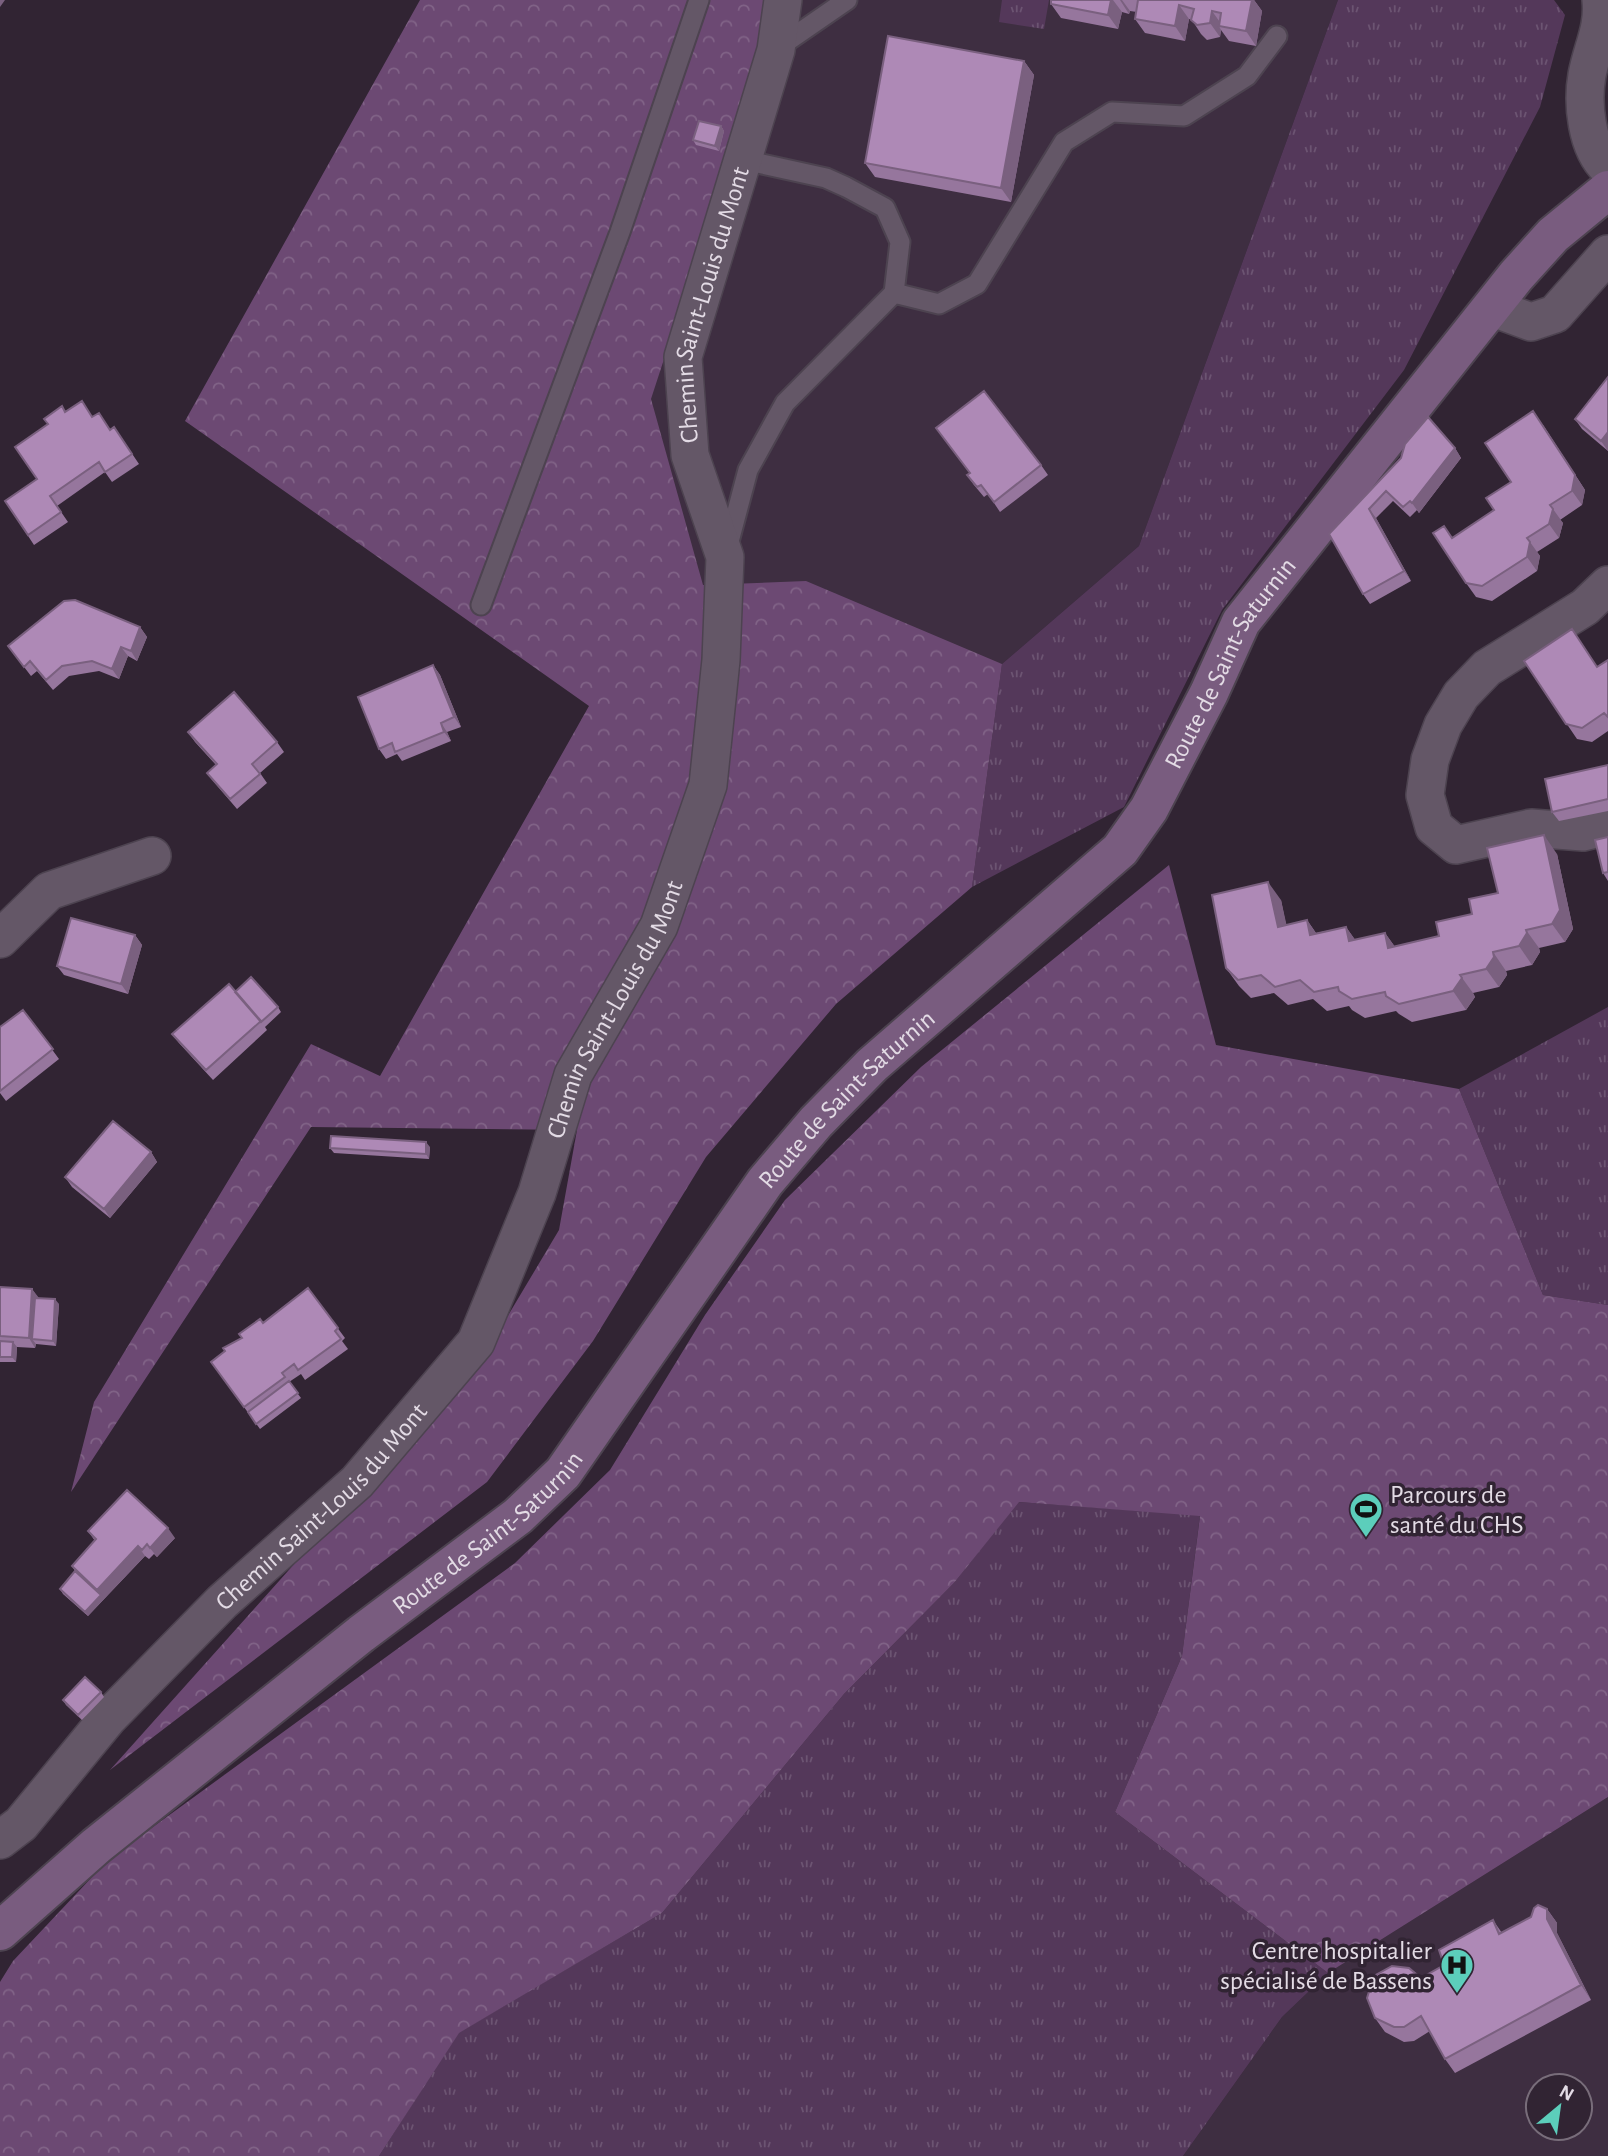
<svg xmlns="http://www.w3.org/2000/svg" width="1608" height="2156" viewBox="0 0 1608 2156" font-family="'Alegreya Sans',sans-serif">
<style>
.built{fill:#3e2e41;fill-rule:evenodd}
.grass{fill:url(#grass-tufts)}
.forest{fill:url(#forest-crowns)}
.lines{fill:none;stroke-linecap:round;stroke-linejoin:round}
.lane-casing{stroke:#4d4350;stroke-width:23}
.street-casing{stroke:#4d4350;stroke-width:40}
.secondary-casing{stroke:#4d4350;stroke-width:42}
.lane{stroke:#645767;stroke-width:19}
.street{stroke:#645767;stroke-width:37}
.secondary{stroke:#795c7f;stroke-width:38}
.wall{fill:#96769d}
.shaded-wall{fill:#7a607f}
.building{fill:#ae89b6;stroke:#7a607f;stroke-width:2}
.labels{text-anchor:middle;stroke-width:7;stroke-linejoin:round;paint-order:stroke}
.street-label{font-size:26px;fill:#e3dbe5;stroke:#312433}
.poi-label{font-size:26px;fill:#e3dbe5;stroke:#312433;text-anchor:start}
</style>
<defs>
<pattern id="grass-tufts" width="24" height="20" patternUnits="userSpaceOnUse" patternTransform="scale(1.75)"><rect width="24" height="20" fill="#54385a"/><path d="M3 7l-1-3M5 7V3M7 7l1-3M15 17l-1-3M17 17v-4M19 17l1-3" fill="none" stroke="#6c5472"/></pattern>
<pattern id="forest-crowns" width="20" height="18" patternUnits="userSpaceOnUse" patternTransform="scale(1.75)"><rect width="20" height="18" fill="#6c4973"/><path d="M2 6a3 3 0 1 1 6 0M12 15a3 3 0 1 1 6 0" fill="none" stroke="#816387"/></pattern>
</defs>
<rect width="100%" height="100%" fill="#312433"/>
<!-- built -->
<path class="built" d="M632,0H1338L1139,546L1002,664L658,583Z
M1608,1797V2156H1183L1282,2017L1328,1973ZM1538,2086H1580V2128H1538Z"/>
<!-- grass -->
<path class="grass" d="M1002,0H1049L1044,29L999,22Z
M1338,0H1554L1565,15L1540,107L1404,370L1222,610L1124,807L972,887L1002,664L1139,546Z
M1608,1007V1305L1543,1295L1459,1089Z
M1018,1502L1200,1515L1182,1656L1115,1812L1328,1973L1282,2017L1183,2156H379L458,2033L662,1913L844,1694L954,1583Z"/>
<!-- forest -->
<path class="forest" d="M420,0H769L755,80L651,399L703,585L806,581L1002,664L972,887L836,1004L706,1157L593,1341L487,1482L110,1770L491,1344L559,1230L577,1130L311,1127L71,1492L94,1402L311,1044L380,1076L589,706L185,421Z
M1169,865L1216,1045L1459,1089L1543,1295L1608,1305V1797L1328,1973L1115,1812L1182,1656L1200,1516L1019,1502L954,1583L844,1694L662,1913L459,2033L379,2156H0V1982L13,1961L109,1859L515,1563L610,1470L705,1315L785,1200L921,1067Z"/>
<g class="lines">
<defs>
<path id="lane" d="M776,49L847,0
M894,293L939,304L977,284L1064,142L1112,112L1184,116L1247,76L1277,36
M727,549L748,470L785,403L894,293L900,242L885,208L846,187L826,178L744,160
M481,605L620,232L699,0"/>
<g id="street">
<path d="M1601,0C1604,28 1592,48 1587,75C1582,103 1586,147 1608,168"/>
<path d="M1493,308L1531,322L1555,314L1608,254"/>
<path d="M1608,585L1585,607L1487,668L1461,695L1443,725L1430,760L1425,795L1434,827L1456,845L1531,828L1583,832L1608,826"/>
<path d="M0,939L49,891L152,856"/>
<path id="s1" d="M0,1840L21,1824L108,1718L222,1602L357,1482L476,1342L537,1193L573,1075L659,926L708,785L721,660L725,557L690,455L683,357L776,50L783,0"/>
</g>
<g id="secondary">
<path id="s2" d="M0,1931L96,1846L361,1634L518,1516L563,1473L765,1182L816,1122L872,1065L1120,850L1149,809L1209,693L1241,622L1516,276L1553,235L1608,190"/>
</g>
</defs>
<!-- lane casing -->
<use href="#lane" class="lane-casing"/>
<!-- street casing -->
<use href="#street" class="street-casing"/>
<!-- secondary casing -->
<use href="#secondary" class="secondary-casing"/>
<!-- lane -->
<use href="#lane" class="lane"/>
<!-- street -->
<use href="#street" class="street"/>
<!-- secondary -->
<use href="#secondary" class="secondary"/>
</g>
<!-- wall -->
<path class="wall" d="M1051,0H1254L1262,11L1256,46L1229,41L1221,30L1220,37L1207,40L1201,34L1192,20L1189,19L1185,41L1145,33L1135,19L1137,12L1130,11L1129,14L1122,12L1118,29L1061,18L1051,4Z
M1024,61L1034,75L1011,202L875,177L865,163Z
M721,126L724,131L719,151L696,145L693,140Z
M1608,377V451L1582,429L1575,419Z
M66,412L93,417L110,430L114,427L139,464L112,482L105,472L57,506L68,522L34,545L5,501L37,479Z
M1543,425L1585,490L1582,505L1560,520L1563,523L1559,538L1537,552L1540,556L1537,571L1492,601L1476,597L1466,583L1452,538L1494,510Z
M936,428L1041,465L1048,475L1000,512L988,494L984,497L974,485L967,475L970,473Z
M1455,448L1461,458L1419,513L1417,510L1410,517L1393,501L1376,518L1411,581L1370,604L1363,594L1329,534L1401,458Z
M140,627L147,637L137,661L128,656L119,679L99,671L69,676L53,690L37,671L31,676L8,646Z
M1608,660V731L1592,742L1577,739L1524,661L1598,667Z
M433,665L440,675L461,727L447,732L451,741L402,761L397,754L386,759L379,749Z
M188,732L277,742L284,752L260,773L267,783L237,809L214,782L207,773L216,765L195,742Z
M1608,765V811L1559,821L1552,812Z
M1608,837V881L1603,873Z
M1557,854L1573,929L1565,942L1539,948L1540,952L1532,965L1506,971L1507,975L1499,987L1473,993L1475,997L1466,1010L1412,1022L1399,1014L1396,1011L1365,1018L1352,1010L1349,1006L1327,1011L1313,999L1288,1005L1274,993L1251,998L1239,986L1226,968L1281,900L1286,925L1307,920L1316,933L1346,927L1355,940L1385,933L1395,947L1439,936L1472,914L1498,893Z
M135,935L142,945L128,994L64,975L57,966Z
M235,992L278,1007L281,1012L265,1027L267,1030L213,1080L179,1043L172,1034Z
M23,1010L59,1059L6,1101L0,1093V1027Z
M430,1147L429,1159L334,1153L330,1148Z
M151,1152L157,1162L110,1218L72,1187L65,1177Z
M0,1287L32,1289L38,1298L59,1304L56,1346L36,1344L35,1348L17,1347L16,1362H0Z
M308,1288L345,1338L342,1341L348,1349L305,1380L301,1374L289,1382L301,1398L260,1429L211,1362Z
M88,1531L175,1538L157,1557L154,1554L149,1559L145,1556L88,1616L63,1594L60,1589L75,1571L72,1566L95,1541Z
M101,1692L104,1697L82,1720L66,1705L63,1700Z
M1547,1909L1557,1923V1933L1591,2000L1455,2073L1445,2059L1430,2031L1414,2041L1404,2042L1385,2032L1375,2018L1421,1978L1444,1965L1493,1920L1502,1933Z"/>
<!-- shaded-wall -->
<path class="shaded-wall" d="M0,0H5L0,7Z
M1111,0H1113L1122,12L1118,29L1108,15Z
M1120,0H1122L1130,11L1129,14Z
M1245,0H1254L1262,11L1256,46L1246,31Z
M1179,5L1189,19L1185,41L1175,26Z
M1212,11L1222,25L1219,26L1221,30L1220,37L1210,23Z
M1024,61L1034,75L1011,202L1001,188Z
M721,126L724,131L719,151L715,146Z
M1543,425L1585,490L1582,505L1572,491Z
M1608,432V451L1601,441Z
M1455,448L1461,458L1419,513L1412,503Z
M1369,509L1376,518L1411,581L1404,571Z
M1553,509L1563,523L1559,538L1549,524Z
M1530,542L1540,556L1537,571L1527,557Z
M140,627L147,637L137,661L131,651Z
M121,647L128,656L119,679L112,669Z
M433,665L440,675L461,727L454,717Z
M441,723L447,732L451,741L444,732Z
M1544,835L1557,854L1573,929L1565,942L1552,924Z
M1268,882L1281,900L1291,945L1278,927Z
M1307,920L1320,939L1310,935Z
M1346,927L1359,945L1349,941Z
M1526,930L1539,948L1540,952L1532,965L1519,946Z
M1385,933L1398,951L1388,948Z
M135,935L142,945L128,994L121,984Z
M1493,952L1506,971L1507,975L1499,987L1486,969Z
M1460,975L1473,993L1475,997L1466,1010L1453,991Z
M426,1142L430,1147L429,1159L426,1154Z
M151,1152L157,1162L110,1218L104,1209Z
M32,1289L39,1298L32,1339L36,1344L35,1348L29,1338Z
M55,1299L59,1304L56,1346L53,1341Z
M13,1342L17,1347L16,1362L12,1357Z
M168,1528L175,1538L157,1557L150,1548Z
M138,1546L145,1556L104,1599L97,1590Z
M101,1595L104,1599L88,1616L85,1612Z
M1547,1909L1557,1923V1933L1591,2000L1581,1985L1547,1919Z"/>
<!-- building -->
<path class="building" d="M1051,0H1111L1108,15L1051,4Z
M1138,0H1252L1246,31L1219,26L1221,13L1212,11L1210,23L1197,25L1191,20L1194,9L1179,5L1175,26L1135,19Z
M888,36L1024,61L1001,188L865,163Z
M699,121L721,126L715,146L693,140Z
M1608,377V432L1601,441L1575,419Z
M984,391L1041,465L994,502L981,485L977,487L967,475L970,473L936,428Z
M82,401L92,417L99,413L110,430L114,427L132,454L105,472L99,462L50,496L61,512L28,535L5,501L37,479L15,447L48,424L44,419L62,406L65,412Z
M1533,411L1575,475L1572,491L1550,505L1553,509L1549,524L1527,538L1530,542L1527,557L1482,586L1466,583L1433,533L1444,526L1452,538L1494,510L1486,498L1511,482L1485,443Z
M1428,417L1455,448L1412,503L1410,501L1403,507L1386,491L1369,509L1404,571L1363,594L1329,534L1401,458L1405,444Z
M75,600L140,627L131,651L121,647L112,669L92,661L62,666L46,680L30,661L24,667L8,646L64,601Z
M1572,629L1597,667L1608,660V717L1604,713L1582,728L1566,724L1524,661Z
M433,665L454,717L441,723L444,732L395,752L392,743L379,749L358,697Z
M234,692L277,742L252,764L260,774L230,799L207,773L217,764L188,732Z
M1608,765V799L1552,812L1545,779Z
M1544,835L1560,910L1552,924L1526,930L1527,933L1519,946L1493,952L1494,957L1486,969L1460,975L1462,978L1453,991L1399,1004L1386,996L1385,992L1352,999L1339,991L1338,987L1314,992L1300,980L1275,987L1261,975L1238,980L1226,968L1212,895L1268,882L1278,927L1307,920L1310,935L1346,927L1349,941L1385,933L1388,948L1439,936L1436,922L1472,914L1469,899L1498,893L1487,848Z
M1608,837V872L1603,873L1595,840Z
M71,918L135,935L121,984L57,966Z
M251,977L278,1007L261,1022L235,992Z
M229,984L261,1021L206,1070L172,1034Z
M23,1010L53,1049L0,1091V1027Z
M113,1121L151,1152L104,1209L65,1177Z
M331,1136L426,1142V1154L330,1148Z
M0,1287L32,1289L29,1338L0,1336Z
M308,1288L338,1328L335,1331L341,1339L298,1370L294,1364L282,1373L285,1377L244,1407L211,1362L225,1351L223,1348L242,1338L239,1334L260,1319L263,1323Z
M35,1298L55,1299L53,1341L32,1339Z
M0,1341L13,1342L12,1357H0Z
M289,1381L298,1393L256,1424L248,1412Z
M127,1490L168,1528L150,1548L147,1544L142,1550L138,1546L97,1590L72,1566L96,1539L88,1531Z
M75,1571L101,1595L85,1612L60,1589Z
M85,1677L101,1692L78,1715L63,1700Z
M1538,1905L1547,1909V1919L1581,1985L1445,2059L1421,2016L1404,2027H1394L1375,2018L1367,1998L1374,1976L1392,1966L1409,1968L1421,1978L1444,1965L1439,1950L1493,1920L1499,1934L1531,1917L1534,1908Z"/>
<!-- icons -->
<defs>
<symbol id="stadium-pin" viewBox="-11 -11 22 30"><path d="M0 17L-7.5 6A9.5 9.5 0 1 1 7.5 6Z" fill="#5ccebb" stroke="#312433"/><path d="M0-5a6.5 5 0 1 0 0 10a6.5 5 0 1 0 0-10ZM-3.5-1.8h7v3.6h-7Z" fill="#111"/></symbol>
<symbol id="hospital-pin" viewBox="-11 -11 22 30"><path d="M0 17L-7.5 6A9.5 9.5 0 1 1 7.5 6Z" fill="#5ccebb" stroke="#312433"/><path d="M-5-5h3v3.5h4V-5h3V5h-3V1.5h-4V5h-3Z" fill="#111"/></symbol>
</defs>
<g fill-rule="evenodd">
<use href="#stadium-pin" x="1347" y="1490" width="38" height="52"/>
<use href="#hospital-pin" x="1438" y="1946" width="38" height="52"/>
</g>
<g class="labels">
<!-- street labels -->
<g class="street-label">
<text dy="9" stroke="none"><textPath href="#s1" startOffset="1787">Chemin Saint-Louis du Mont</textPath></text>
<text dy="9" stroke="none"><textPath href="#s2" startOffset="1785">Route de Saint-Saturnin</textPath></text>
<text dy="9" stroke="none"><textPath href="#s1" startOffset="1052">Chemin Saint-Louis du Mont</textPath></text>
<text dy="9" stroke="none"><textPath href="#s2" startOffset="1197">Route de Saint-Saturnin</textPath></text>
<text dy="9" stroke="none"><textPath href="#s1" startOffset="464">Chemin Saint-Louis du Mont</textPath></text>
<text dy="9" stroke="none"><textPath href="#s2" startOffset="630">Route de Saint-Saturnin</textPath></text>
</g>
<!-- poi labels -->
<g class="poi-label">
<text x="1390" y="1503">Parcours de<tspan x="1390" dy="30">santé du CHS</tspan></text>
<text x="1432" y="1959" text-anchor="end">Centre hospitalier<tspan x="1432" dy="30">spécialisé de Bassens</tspan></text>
</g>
</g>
<!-- north arrow -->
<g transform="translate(1559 2107) rotate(29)"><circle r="33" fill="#312433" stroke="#786d7a" stroke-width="2"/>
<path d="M0-5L12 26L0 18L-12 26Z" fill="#5ccebb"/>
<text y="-10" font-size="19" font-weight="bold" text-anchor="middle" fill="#e3dbe5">N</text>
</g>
</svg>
